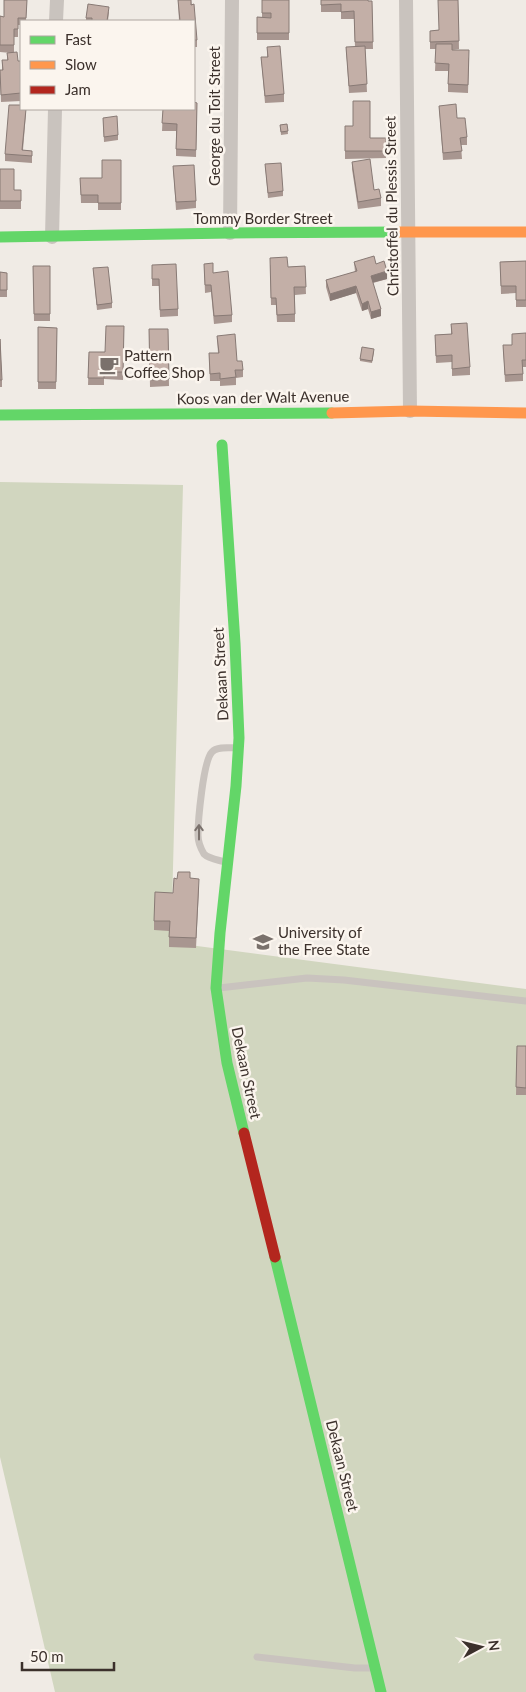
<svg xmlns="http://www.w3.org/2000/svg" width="526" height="1692" viewBox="0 0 526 1692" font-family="Lato,sans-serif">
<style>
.green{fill:#d1d6bf}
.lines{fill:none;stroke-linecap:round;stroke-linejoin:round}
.lane{stroke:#c9c3be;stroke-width:7}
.street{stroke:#c9c3be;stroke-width:14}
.fast{stroke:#63d668;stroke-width:11}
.slow{stroke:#ff974d;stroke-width:11}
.jam{stroke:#b3261e;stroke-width:11}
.wall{fill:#a89690}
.shaded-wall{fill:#887a75}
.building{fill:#c3afa7;stroke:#887a75}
.oneway{stroke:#7b726d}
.labels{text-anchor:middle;stroke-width:5;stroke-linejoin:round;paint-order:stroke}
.street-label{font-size:15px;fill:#3b302b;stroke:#fbf5ee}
.poi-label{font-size:15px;fill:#3b302b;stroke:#fbf5ee;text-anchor:start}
</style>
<rect width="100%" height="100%" fill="#f0ebe5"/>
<!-- green -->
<path class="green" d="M0,482L183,485L172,906L182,944L526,989V1692H55L0,1457Z"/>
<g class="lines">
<!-- lane -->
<path class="lane" d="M225,862C219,860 209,859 204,854C201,849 198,841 198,835C198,822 203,761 212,752C217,746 230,748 237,748
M219,988L307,978L344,980L526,1001
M257,1657L355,1668H374"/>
<!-- street -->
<path class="street" d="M406,0L410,411
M56,21L57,0
M230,233L232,0
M52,237L55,109"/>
<!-- fast -->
<path class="fast" d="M0,237L230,233L398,232
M0,415L332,413
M222,445L235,643L239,738L236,786L220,933L216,988L227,1063L244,1133
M275,1257L381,1692"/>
<!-- slow -->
<path class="slow" d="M398,232H526
M332,413L410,411L526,413"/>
<!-- jam -->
<path class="jam" d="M244,1133L275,1257"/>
</g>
<!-- wall -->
<path class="wall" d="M27,0L26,21H21V25H18V37H14V52L18,61H21V101L1,102L0,70H2V60H7V53H11L0,52V16L4,17Z
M178,0H191L197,40V47H194V21H179Z
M262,0H289V40H257V17H262Z
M321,0L372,1L373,49H365L367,92L349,93L346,47H355L354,19H341V12H321Z
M458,0L459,49L452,50L469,58L468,93L448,92V71H435L436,49H430V31L439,30Z
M109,12L108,21H86V18Z
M267,47L284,94V102L265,103L261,57H267Z
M194,56V102L197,103L196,157L176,156V131H162L163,109H194Z
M439,106L457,118L467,137V145H461L462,159L443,160Z
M26,113L23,150L32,151V163L5,161V154Z
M103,118L118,135V140L104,142Z
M287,124L288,134L281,135L280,125Z
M345,126L370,138H386V158L345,159Z
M121,160V210H98V203H81L80,178H102Z
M352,162L381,198V206L358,209L352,169Z
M265,164L283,191V196L268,198Z
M173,166L196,201V208L176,210Z
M0,169L14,190H21V209H0Z
M526,261V307H516V293L501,294L500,262Z
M354,262L376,264L387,279L373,283L381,316L371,319L368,309L362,311L356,293L330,301L326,287V280L355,272Z
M204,264L213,273L232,315V322L214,324L211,292L205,293Z
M152,265L178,309V316L160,317L159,286H152Z
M270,265L288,267L305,266L306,294L295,295V322H277L276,305H271Z
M33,266H50V321H34Z
M93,268L112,303V308L97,310Z
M0,272L7,273V297H0Z
M451,324L470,367V375L452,376V362L436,363L435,335L451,334Z
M124,326L123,380L104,379V385H88L89,352H105Z
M38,327L57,328L56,389H38Z
M149,329H168L169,386L150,387Z
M526,333V367H523V381L505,382L503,345H512Z
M217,336L243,370V377L236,378V385L220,386V381H210L209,353H218Z
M0,339L2,380V387H0Z
M374,352L372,363L360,361V359Z
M190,878L199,888L196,948L169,947V931L154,930V921L173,893Z
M517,1046H526V1095H516Z"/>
<!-- shaded-wall -->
<path class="shaded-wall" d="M387,271V279L371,283V276Z
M356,286V293L330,301V294Z
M368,301V309L362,311V304Z
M381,309V316L371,319V312Z"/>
<!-- building -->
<path class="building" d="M4,0H27L26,18H18V29H14V45H0V16L4,17Z
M178,0H191V5L194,4L197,40H194V21H180Z
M262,0H289V33H257V17L271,18V13H262Z
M321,0H368V1H372L373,42H355L354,11L341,12V4L321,5Z
M438,0H458L459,41L430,42V31L439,30Z
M88,4L109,7L107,21H92V18H86Z
M436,44H452V50H469L468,85L448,84L449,64L435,63Z
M280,46L284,94L265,96L261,57H268L267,47Z
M365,46L367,84L349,86L346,47Z
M17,52L18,61H21V93L1,95L0,70H3L2,60H8L7,53Z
M353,101H370V138H386V151H345V126H353Z
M194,102L197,103L196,150L176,149L177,124L162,123L163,109H194Z
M456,104L457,118H465L467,137L460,138L462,151L443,153L439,106Z
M9,105H21V109H26L22,150L32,151V156L5,154Z
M117,116L118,135L104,137L103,118Z
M287,124L288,131L281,132L280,125Z
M370,159L374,190L379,189L381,198L358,202L352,162Z
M102,160H121V203H98V195H81L80,178H102Z
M281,163L283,191L268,193L265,164Z
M194,165L196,201L176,202L173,166Z
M0,169H14V190H21V201H0Z
M374,256L376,264L384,261L387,271L371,276L381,309L371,312L368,301L362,304L356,286L330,294L326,280L357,271L354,262Z
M287,257L288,267L305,266L306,287H294L295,314L277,315L276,298H271L270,258Z
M526,261V300H516V286H501L500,262Z
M213,263V273L228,271L232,315L214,316L211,285H205L204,264Z
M176,264L178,309L160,310L159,279H152V265Z
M33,266H50V314H34Z
M108,267L112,303L97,305L93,268Z
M0,272L7,273V290H0Z
M467,323L470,367L452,369V355L436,356L435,335L452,334L451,324Z
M106,326H124L123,372H104V378H88L89,352H105Z
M38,327L57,328L56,382H38Z
M149,329H168L169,379L150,380Z
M526,333V360H522L523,374L505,375L503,345H512V334Z
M235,334L237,361H242L243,370H235L236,377L220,379V373L210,374L209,353H219L217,336Z
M0,339L2,380H0Z
M362,347L374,349L372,361L360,359Z
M178,872H190V878L199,879L196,938L169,937L170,921H154L155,892L173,893L174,878L177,879Z
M517,1046H526V1088L516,1087Z"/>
<!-- one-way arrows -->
<defs><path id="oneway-shaft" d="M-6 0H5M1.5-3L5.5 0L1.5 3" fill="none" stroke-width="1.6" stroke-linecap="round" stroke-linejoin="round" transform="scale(1.25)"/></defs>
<use class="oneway" href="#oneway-shaft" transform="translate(199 832) rotate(-90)"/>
<!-- icons -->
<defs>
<symbol id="cafe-bare" viewBox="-9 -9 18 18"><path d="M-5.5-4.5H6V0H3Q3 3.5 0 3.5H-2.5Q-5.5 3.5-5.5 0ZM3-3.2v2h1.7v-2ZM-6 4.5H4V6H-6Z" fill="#7a716c" stroke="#fbf5ee" stroke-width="2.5" paint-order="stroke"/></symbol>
<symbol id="university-bare" viewBox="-9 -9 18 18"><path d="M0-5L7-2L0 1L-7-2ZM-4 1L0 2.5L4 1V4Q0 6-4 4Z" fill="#7a716c" stroke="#fbf5ee" stroke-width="2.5" paint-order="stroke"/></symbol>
</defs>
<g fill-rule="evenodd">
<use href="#cafe-bare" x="95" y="351" width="28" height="28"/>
<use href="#university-bare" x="249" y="928" width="28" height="28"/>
</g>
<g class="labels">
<!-- street labels -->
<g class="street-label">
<text transform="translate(215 116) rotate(-90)" y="5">George du Toit Street</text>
<text transform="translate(392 206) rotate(-91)" y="5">Christoffel du Plessis Street</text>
<text x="263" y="224">Tommy Border Street</text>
<text transform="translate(263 398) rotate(-1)" y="5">Koos van der Walt Avenue</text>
<text transform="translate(221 674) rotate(-93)" y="5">Dekaan Street</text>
<text transform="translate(246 1073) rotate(78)" y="5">Dekaan Street</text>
<text transform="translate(342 1466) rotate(76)" y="5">Dekaan Street</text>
</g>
<!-- poi labels -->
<g class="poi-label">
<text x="124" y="361">Pattern<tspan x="124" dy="17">Coffee Shop</tspan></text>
<text x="278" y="938">University of<tspan x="278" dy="17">the Free State</tspan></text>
</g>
</g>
<!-- legend -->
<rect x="20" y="20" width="175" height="90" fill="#fbf5ee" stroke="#aea6a0"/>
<rect x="30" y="36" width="25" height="8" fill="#63d668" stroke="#aea6a0"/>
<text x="65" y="45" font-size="15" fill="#3b302b">Fast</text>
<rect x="30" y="61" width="25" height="8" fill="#ff974d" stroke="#aea6a0"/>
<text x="65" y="70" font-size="15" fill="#3b302b">Slow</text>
<rect x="30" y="86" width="25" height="8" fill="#b3261e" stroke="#aea6a0"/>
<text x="65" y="95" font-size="15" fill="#3b302b">Jam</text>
<!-- north arrow -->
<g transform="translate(481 1647) rotate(83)" stroke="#fbf5ee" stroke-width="4" paint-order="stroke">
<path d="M0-4L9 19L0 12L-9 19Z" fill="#3b302b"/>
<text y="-8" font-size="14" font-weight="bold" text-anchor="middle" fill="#3b302b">N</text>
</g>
<!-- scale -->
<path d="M22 1662v8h92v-8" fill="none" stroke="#3b302b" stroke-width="2.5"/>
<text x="30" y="1662" font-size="15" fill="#3b302b" stroke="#fbf5ee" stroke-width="4" paint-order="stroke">50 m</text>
</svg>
